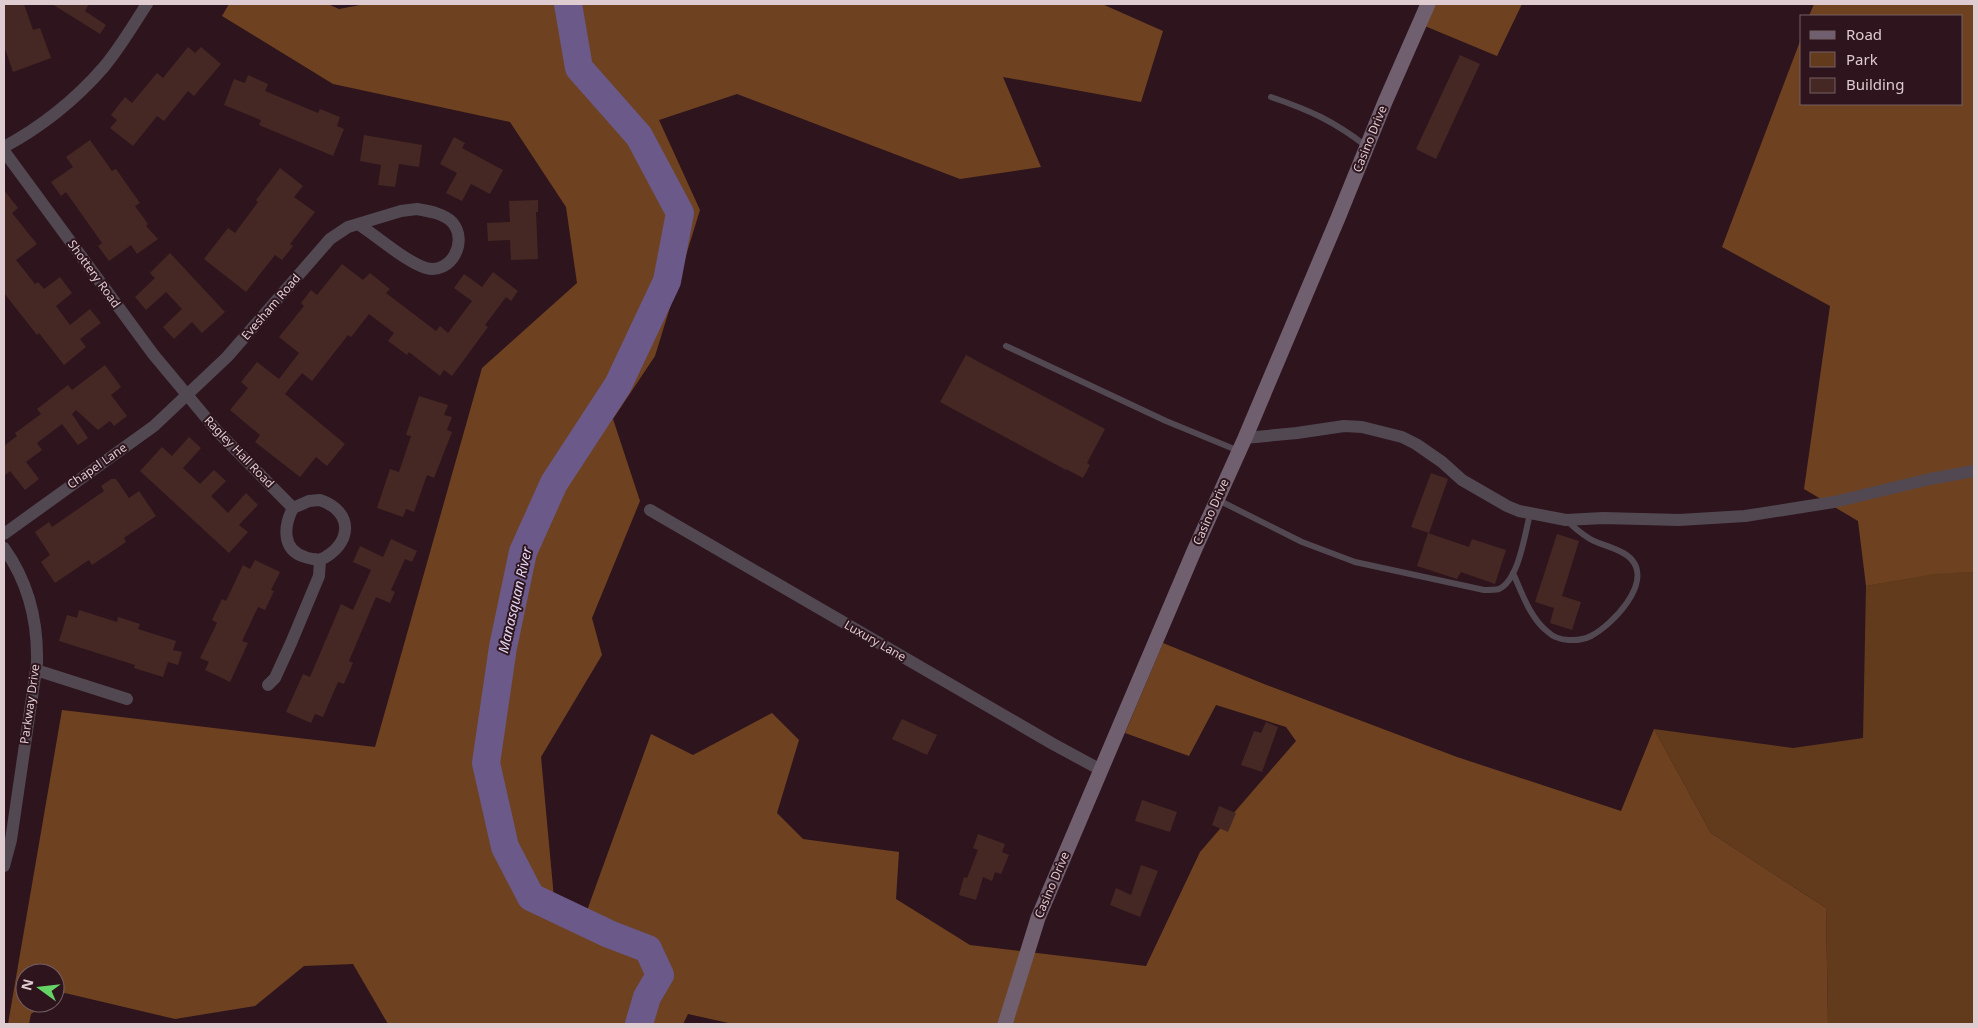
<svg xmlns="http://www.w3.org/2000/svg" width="1978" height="1028" viewBox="0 0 1978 1028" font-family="'Noto Sans',sans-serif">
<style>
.green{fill:#623b1c}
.forest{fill:#6e4220}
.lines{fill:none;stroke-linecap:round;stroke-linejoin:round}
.river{stroke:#6a5989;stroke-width:28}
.building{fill:#452824}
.lane{stroke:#524851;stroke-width:6}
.street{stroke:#524851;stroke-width:12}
.secondary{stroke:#705f6e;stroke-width:15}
.labels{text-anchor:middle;stroke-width:4;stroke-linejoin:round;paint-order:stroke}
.street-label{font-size:12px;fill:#dfccd1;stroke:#2e141d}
.water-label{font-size:14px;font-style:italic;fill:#e0d6f4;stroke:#2e141d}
</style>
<rect width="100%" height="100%" fill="#2e141d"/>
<!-- green -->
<path class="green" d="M1974,572V1024H1828L1826,908L1711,833L1654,729L1793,748L1863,738L1866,586L1933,573Z"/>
<!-- forest -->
<path class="forest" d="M229,4H328L339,9L365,4H1102L1163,31L1141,102L1003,77L1041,167L960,179L737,94L659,120L700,210L655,356L613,419L640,501L592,618L602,655L541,757L554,898L581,927L651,734L693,755L772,713L799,740L777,813L803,839L899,852L896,899L970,945L1146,966L1200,852L1296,741L1286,727L1216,705L1189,756L1125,733L1163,643L1264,684L1457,757L1621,811L1654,729L1711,833L1826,908L1828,1024H733L688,1014L683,1024H388L353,964L304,966L255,1006L175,1019L65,993L55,999V973H25V1003H49L31,1014L29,1024H8L62,710L375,747L482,368L577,283L566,207L510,122L333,84L222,16Z
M1429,4H1522L1497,56L1420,24Z
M1814,4H1974V572L1933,574L1866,586L1858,521L1804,489L1830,306L1722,247L1802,36V104H1962V16H1809Z"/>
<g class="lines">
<!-- river -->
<path class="river" d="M568,4L579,68L639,136L680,213L667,281L618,385L554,483L523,552L503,647L486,763L505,847L531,897L609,934L648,949L660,975L647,997L639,1024"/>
</g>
<!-- building -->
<path class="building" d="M4,4H24L33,30L40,28L51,58L13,72L4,46Z
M52,4H89L85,11L106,25L100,34Z
M188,47L195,53L201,47L221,64L194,96L188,91L164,121L157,116L133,146L110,128L117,120L111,115L125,97L132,103L157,73L163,78Z
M1460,55L1480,64L1436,159L1416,149Z
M248,75L268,84L265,91L318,113L320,109L340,117L337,126L344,129L333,156L259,125L261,120L224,105L234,79L245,83Z
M364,135L422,145L419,167L399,164L395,187L378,185L381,165L360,161Z
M454,137L465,143L462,148L503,170L490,194L471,184L462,201L446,193L457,173L440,164Z
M90,140L112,171L116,169L140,203L135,206L148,224L146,226L158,239L137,254L131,245L109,261L98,246L102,243L66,192L61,196L51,182L73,167L66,157Z
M280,168L303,186L294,197L315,212L290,244L293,246L282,260L275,255L246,292L204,259L228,228L235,233L258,202L256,200Z
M4,190L18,208L12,213L37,244L16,260L35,284L38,282L44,289L60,277L72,293L56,306L70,325L90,309L101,323L80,339L86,347L64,365L39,333L37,335L4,293Z
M538,200V212H536L538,259L511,260L510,240L488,241L487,223L510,222L509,201Z
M170,253L225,312L202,333L192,322L174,339L163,327L182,309L166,292L146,310L135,297L155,278L150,273Z
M342,264L363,280L370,273L390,289L386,293L436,331L440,326L448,333L472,301L454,288L464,274L482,287L493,272L518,291L511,301L506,297L485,325L488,327L452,376L444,370L440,376L409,352L407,355L388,341L394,333L369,314L351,337L348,335L312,381L302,373L285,394L345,444L327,466L316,457L300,477L255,442L260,435L230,410L248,388L241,382L257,362L279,379L299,353L279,337L304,306L301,303L311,290L317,295Z
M966,355L1105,429L1087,463L1090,465L1083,478L1066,469V470L940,402Z
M105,365L121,387L111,395L127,416L114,426L110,421L98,430L76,410L72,414L88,438L78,445L62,424L37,443L42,450L26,462L39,479L25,490L10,471L4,476V446L17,436L15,433L41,414L37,409L68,385L72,390Z
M419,396L448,405L444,415L452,417L447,430L452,432L434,478L427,475L414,512L406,509L403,517L377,508L390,469L399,472L411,436L406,435Z
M189,437L201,448L183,468L200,484L214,470L226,481L211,496L228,513L246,493L258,505L239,525L248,532L229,553L140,471L162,447L172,456Z
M1431,473L1448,479L1429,533L1411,527Z
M111,479H116L129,498L139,491L156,516L124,538L126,542L92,565L89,560L55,583L41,562L50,555L35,532L49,522L52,527L104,491L101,486Z
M1428,533L1469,547L1472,539L1506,550L1495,584L1461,572L1457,579L1417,566Z
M1557,534L1579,541L1562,596L1581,602L1572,630L1550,623L1554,608L1535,602Z
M391,539L417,551L412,562L405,559L391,590L395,592L390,603L376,597L349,661L353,663L344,684L338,682L323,717L315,714L311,723L286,712L303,674L310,677L341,604L353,610L371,570L353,562L360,546L383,557Z
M255,560L280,572L271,590L274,591L265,610L258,607L242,641L248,643L230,682L205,670L209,662L200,658L217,623L212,620L222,599L226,601L243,565L250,569Z
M79,610L117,622L118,617L140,624L138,629L176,641L173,650L182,652L178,665L168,662L163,677L134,668L135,665L59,641L67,615L77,618Z
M902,719L937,735L927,755L892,739Z
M1266,722L1278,727L1262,772L1241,765L1254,731L1261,733Z
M1142,800L1177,812L1170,832L1135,821Z
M1219,806L1236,813L1228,832L1212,825Z
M978,834L1005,844L1002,852L1009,855L1001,874L995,872L992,881L983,877L976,900L959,895L964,877L967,878L978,850L973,848Z
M1141,865L1158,871L1140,917L1110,905L1116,888L1131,895Z"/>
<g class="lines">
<!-- lane -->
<path class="lane" d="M1271,97C1309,110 1334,121 1366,146
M1006,346L1166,421L1239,451
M1218,500L1302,542L1355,562L1484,590C1488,590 1495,590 1499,589C1519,580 1525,533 1530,514
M1513,573C1522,593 1530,618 1548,632C1558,642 1579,642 1591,636C1612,625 1652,584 1632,560C1624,550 1605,546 1594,541C1583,536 1575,528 1566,520"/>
<!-- street -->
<path class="street" d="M4,147C41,127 75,100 103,68C120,48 133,25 147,4
M4,151L153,354L218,432L293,508
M417,209C428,211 443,213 452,222C469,241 451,275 426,268C406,262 377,236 358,224L401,211Z
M1245,438L1297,433L1344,426L1362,427L1402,437L1416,444L1442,462L1462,480L1507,506L1519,511L1566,520L1603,518L1679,520L1745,516L1834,502L1930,479L1974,471
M320,500C355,512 352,545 320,560C315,559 309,559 305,557C281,550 284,525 293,508L309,501Z
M650,510L1053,744L1101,770
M4,534L154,426L227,357L330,239L348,227L358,224
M4,548C29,583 38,621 37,663L11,840L4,866
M36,670L127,699
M268,685L275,678L291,643L319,576L320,560"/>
<!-- secondary -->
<path class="secondary" d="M1005,1024L1038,918L1194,551L1245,438L1338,218L1385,102L1428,4"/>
</g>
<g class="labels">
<!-- street labels -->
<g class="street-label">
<text transform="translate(1370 139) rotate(-68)" y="4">Casino Drive</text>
<text transform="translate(94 274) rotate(54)" y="4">Shottery Road</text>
<text transform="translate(271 307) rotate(-49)" y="4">Evesham Road</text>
<text transform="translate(239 452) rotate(46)" y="4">Ragley Hall Road</text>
<text transform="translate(97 466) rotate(-35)" y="4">Chapel Lane</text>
<text transform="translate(1211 512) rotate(-66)" y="4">Casino Drive</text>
<text transform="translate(875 641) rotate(30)" y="4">Luxury Lane</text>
<text transform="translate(30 704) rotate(-82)" y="4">Parkway Drive</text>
<text transform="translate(1052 885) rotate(-67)" y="4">Casino Drive</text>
</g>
<!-- water labels -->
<g class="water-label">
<text transform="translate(515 600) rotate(-77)" y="5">Manasquan River</text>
</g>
</g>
<!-- border -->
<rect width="1978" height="1028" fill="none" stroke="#dfccd1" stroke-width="10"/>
<!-- legend -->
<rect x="1800" y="15" width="162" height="90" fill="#2e141d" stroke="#755e65"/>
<rect x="1810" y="31" width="25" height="8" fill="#705f6e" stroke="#755e65"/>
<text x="1846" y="40" font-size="15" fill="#dfccd1">Road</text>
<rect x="1810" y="52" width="25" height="15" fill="#623b1c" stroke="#755e65"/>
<text x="1846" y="65" font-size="15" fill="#dfccd1">Park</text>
<rect x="1810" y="78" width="25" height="15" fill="#452824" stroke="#755e65"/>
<text x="1846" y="90" font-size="15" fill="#dfccd1">Building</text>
<!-- north arrow -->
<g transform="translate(40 988) rotate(285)"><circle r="24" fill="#2e141d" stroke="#755e65"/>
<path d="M0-4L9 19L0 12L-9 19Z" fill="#65d467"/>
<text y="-8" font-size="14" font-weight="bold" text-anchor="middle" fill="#dfccd1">N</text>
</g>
</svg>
